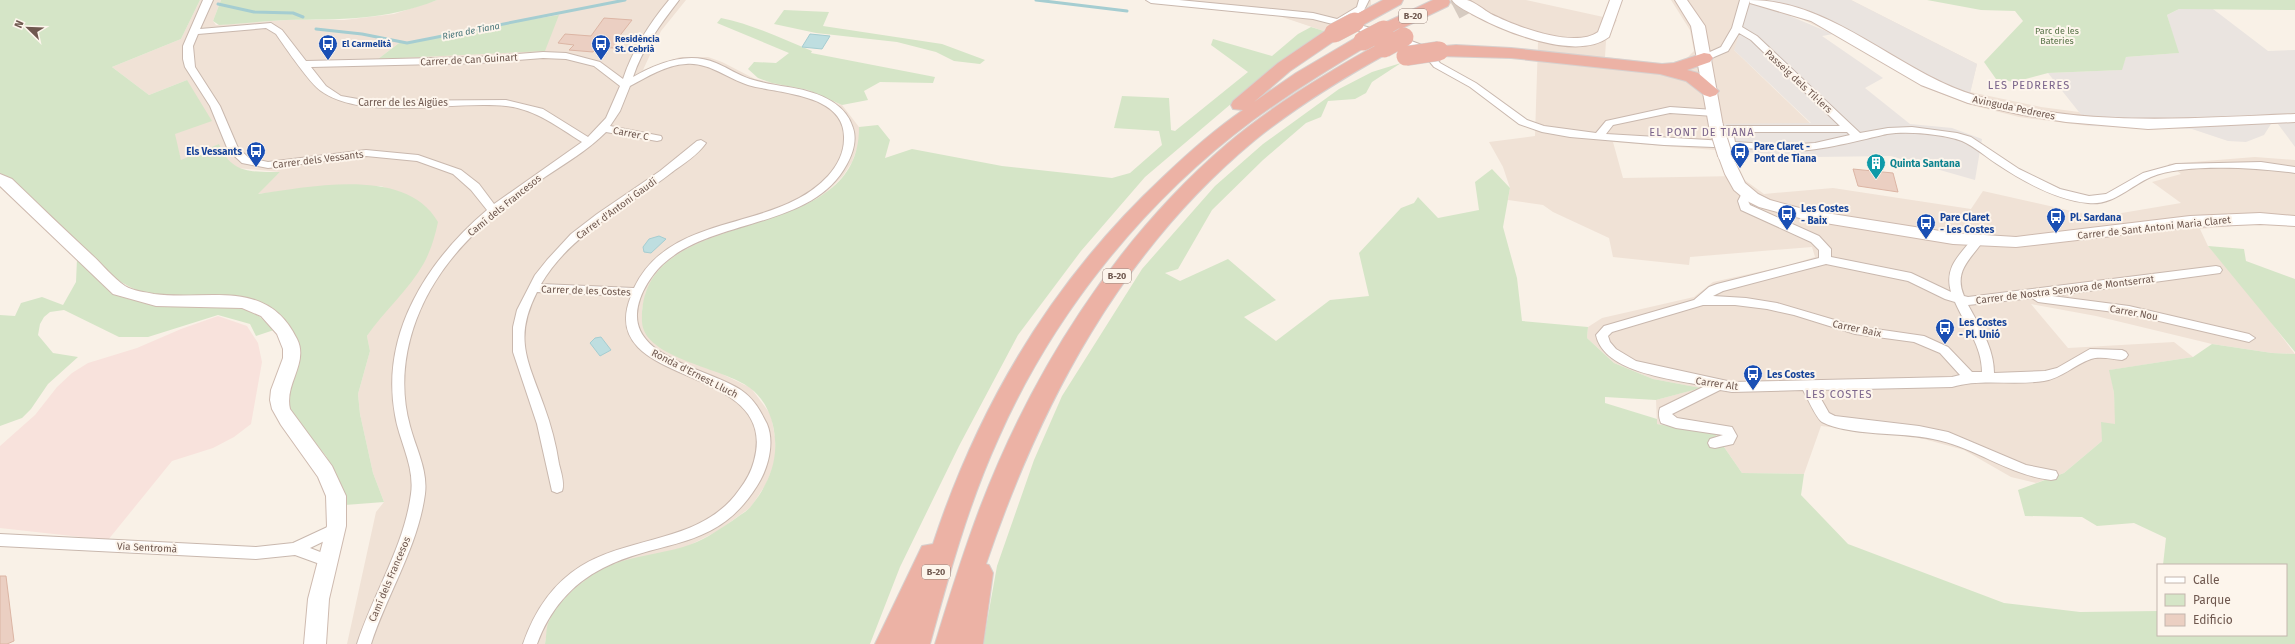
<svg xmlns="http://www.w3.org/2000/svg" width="2295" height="644" viewBox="0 0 2295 644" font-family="'Fira Sans',sans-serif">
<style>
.residential{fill:#f0e2d6;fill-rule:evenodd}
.commercial{fill:#f8e2dc}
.industrial{fill:#eae4e0}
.green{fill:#d5e5c7}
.water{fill:#bedee0;stroke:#a5cdd1}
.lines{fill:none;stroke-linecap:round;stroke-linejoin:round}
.stream{stroke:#a5cdd1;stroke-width:3}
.building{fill:#ebcfc2;stroke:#dcb5a4}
.highway-tunnel{stroke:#d6cbc1;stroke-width:19;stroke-dasharray:19 10;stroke-linecap:butt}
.street-casing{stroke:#c9b8ae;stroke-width:2}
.secondary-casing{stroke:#cebaaf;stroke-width:2}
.highway-casing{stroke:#d7d0ce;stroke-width:2}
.street{fill:#fff;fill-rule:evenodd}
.secondary{fill:#fff;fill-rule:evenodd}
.highway{fill:#ecb2a5;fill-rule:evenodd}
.secondary-bridge-casing{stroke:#cebaaf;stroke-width:16;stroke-linecap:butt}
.highway-bridge-casing{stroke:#d7d0ce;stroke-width:20;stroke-linecap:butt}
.secondary-bridge{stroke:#fff;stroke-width:14}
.highway-bridge{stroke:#ecb2a5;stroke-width:19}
.labels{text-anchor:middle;stroke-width:4;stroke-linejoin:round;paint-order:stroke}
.shield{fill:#fdf5ec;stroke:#9a877e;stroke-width:1}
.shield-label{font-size:9px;font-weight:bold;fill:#6f584f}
.far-water-label{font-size:9px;font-style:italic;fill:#477579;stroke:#fdf5ec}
.far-park-label{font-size:9px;fill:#587448;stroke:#fdf5ec}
.far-transit-label{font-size:9px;font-weight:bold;fill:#164399;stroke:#fdf5ec;text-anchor:start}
.street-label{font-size:10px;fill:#6f584f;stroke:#fdf5ec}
.transit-label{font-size:10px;font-weight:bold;fill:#164399;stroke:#fdf5ec;text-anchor:start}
.culture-label{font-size:10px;font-weight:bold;fill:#0d838f;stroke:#fdf5ec;text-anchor:start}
.neighbourhood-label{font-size:11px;letter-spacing:1px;fill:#7c668c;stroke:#fdf5ec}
</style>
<rect width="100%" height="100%" fill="#f9f1e7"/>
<!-- residential -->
<path class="residential" d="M200,0H221L213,21L216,25L286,20H344L394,14L437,0H686L661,31L643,70L680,57H708L722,62L755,79L808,90L842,105L859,127V143L852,162L843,176L826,193L793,212L719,236L646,292L642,309L643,327L722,374L751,388L771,415L775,437L776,459L766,484L751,507L718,531L686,547L609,566L548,625L545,644H347L376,512L384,502L373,473L360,414L358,394L370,351L367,336L379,318L418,201L381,186L309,188L257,194L280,172L237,168L224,157L181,161L174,134L187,80L149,95L112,67L181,39ZM558,15L378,59L399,43L418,42L442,34L497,23L495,26Z
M1168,0H1371V5L1324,31L1276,15Z
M1442,0H1526L1617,20L1606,41L1605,57L1666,64L1686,59L1694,51L1690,30L1671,0H1851L1977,64L1970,92L2041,107L2079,112L2090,126L2019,117L1971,105L1923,87L1833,34L1793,15L1734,50L1811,124H1710L1715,150L1613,142L1623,178L1739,176L1764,194L1833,188L1971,209L1983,191L2098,217L2181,203L2152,182L2181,174L2168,164L2255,157L2295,160V226L2274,222L2200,229L2208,246L2251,296L2295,354L2272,353L2212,344L2096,316L2031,304L2068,348L2174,342L2193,357L2110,370L2114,393L2116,424L2102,441L2064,473L2036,483L2011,477L1964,450L1913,436L1821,426L1804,474L1742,473L1715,434L1657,424L1656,400L1700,388L1653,379L1614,363L1587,338L1588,327L1602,318L1694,297L1713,282L1786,266L1815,257L1812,247L1690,257L1689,265L1613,257L1609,238L1553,212L1543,205L1508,200L1510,188L1503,167L1489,142L1535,136L1538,42L1514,34Z"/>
<!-- commercial -->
<path class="commercial" d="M218,316L247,326L258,343L262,362L251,424L234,437L213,448L172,461L108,540L0,528V446L35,415L57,387L72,373L88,363L137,348L181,329Z"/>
<!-- industrial -->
<path class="industrial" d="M1767,0H1851L1977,64L1969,98L1847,35L1769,3Z
M1749,4L1771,8L1833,34L1822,36L1883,78L1865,88L1910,124L1952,128L1982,139L1975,180L1891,156L1815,157L1715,150L1710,124L1811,123L1734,50Z
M2179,9H2213L2268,51L2295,50V147L2278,124H2271L2264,135L2246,142L2228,141L2192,129L2090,126L2048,73L2121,70L2126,57L2178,53L2167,15Z"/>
<!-- green -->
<path class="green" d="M0,0H200L181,39L112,67L149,95L187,80L212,121L175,134L181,160L219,144C231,174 252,172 280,172L258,194C310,187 406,166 438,222C435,236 431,250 424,263C409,290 384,311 367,336L370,351L358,394L360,414L373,473L384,502L345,505L333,469L326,456L290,411L287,401L298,358L272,311L144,293C88,274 52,203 0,173Z
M221,0H437C385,21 340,19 286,20C264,21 241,24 219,25L213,21Z
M1927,0H2295V10L2179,9L2167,15L2179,53L2126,57L2122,70L2048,73L2014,82L1996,79L1984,62L2023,21L2015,11L1981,10Z
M784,10L829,12L823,26L942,44L985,60L980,64L954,61L936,52L897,42L816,33L774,24Z
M559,15L545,51L378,59L399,43L418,42L442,34L498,23L496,25Z
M721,18C752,24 782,39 812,51L811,53L935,77L933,83L880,82L864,91L868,100L842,105L808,90L772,83L758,78L748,69L754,62L776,63L789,53L717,23Z
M1311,27L1324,31L1278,64L1145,177L1081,251L1018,335L959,446L900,567L870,644H545C546,639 546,633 547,627C553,604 587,575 609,566C632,556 659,554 683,547C701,542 717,531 732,521C738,516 747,512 752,505C767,486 777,464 775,440C774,420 766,400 750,388C725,368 644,359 642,322C637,197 860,254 859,127L878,125L890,140L885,158L912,149L1002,166L1112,178L1130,173L1162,145L1159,131L1114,128L1122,96L1169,98L1171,130L1175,131L1248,72L1211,45L1213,39L1272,56L1298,34Z
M1401,63L1372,82L1366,93L1355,99L1328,101L1321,117L1306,123L1263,160L1212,210L1178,269L1165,273L1180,281L1228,259L1276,300L1244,317L1276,341L1330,300L1369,296L1359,253L1401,208L1414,203L1418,197L1438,218L1479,210L1475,182L1492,169L1510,188L1503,227L1517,278L1522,321L1588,327L1587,338L1614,363L1653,379L1701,388L1656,400L1605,397V403L1657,419V424L1715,434L1742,473L1804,474L1801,495L1848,544L2004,603L2080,612L2158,611V635H2286V565H2163L2166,538L2134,523L2097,526L2082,517L2025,516L2018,490L2064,473L2102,441L2101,422L2115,424L2114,393L2109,370L2193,357L2212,344L2272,353L2295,354V644H983L997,566L1034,460L1062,396L1142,269L1215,186L1263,144L1339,89L1372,72Z
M2208,246L2244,249L2246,261L2295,279V352Z
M77,259L107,289L128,299L156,304L231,307L247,310L259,316L274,330L256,336L250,324L218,315L148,337H119L64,310L50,312L44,317L40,324L38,335L53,353L78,357L48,384L31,409L22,418L0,426V315L15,316L21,303L42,297L63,305L76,282Z"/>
<!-- water -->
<path class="water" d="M810,34L830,36L822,49L802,47Z
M659,236L666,239L651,253L644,252L643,247L649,239Z
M601,337L611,350L600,356L590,343L595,338Z"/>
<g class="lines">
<!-- stream -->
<path class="stream" d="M1036,0L1127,11
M218,4L254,12L293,13L303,17
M316,29L362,34L407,43L625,0"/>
</g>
<!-- building -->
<path class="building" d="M604,18L632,20L618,38H621L614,48L597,47L593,52L569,50L574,45L558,43L565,34L591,36Z
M1853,169L1893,173L1898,192L1858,186Z
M0,576H6L14,641L7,644H0Z"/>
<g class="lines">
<!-- highway-tunnel -->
<path class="highway-tunnel" d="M1455,10L1474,0"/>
<defs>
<path id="street" d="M203,0H213L200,29L271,23L282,30L306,61L479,57L543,52L566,53L600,62L623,79C633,49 649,24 669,0H679C660,25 643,47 633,77C658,63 688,51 716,63C728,68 738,75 750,79C763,83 775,85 788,87C813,91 845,100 853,128C857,140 853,153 847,164C814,227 721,218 669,259C653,271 638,294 637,314C635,359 712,370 741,390C754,399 760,410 767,424C775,443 768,469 757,486C716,552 662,538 603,568C571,584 549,611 537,644H523C534,612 552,584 581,566C631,535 702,543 739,490C746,481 751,472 754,461C782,361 593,390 631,296L537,292C513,339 528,361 544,406C551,425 556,444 559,464C561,472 565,484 562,491L557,493L552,491L537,424L513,352V327L517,310L535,275L547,260L571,234L597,214L660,171L697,141L701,140L706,143C698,155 683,164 671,173C626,208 571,233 541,284L634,288C671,210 776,233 828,176C837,166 844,153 844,139C846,93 778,94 748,85C726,78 709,62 686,64C666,65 647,77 630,86L620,111L610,126L661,136L662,138L661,140L657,141L606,132C588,150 566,163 545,177C510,202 475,228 449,262C413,308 394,369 410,426C416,449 428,470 425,494C418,547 387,594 371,644H357C373,594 404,547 411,494C415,466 399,441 395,415C380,333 428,260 487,210L471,190L453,174L417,161L366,156L268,168L242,163L228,150L210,106L185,67L183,59V46ZM266,28L276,34C285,47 310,84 321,91C365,122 453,100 506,106C535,109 558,127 582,142L494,204L479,184L461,170L418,155L366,150L268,162L249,158L238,148L220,106L195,67L193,46L198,34ZM543,58L566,59L594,66L620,86L606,118L588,137L543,109L506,100L369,101L341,96L326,86L311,67L479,63Z
M1146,0H1179L1313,13L1337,19L1357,7L1359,0H1369L1364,10L1345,21L1393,34L1427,47L1440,63L1476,83L1527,120L1544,126L1596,133L1606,121L1670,107L1714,110L1719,113L1714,116L1670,113L1613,125L1606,134L1725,141L1722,129L1727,126H1840L1751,40L1739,33L1728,51L1707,60H1701V56L1721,47L1732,28L1740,0H1750L1742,27L1757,36L1860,133L1888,128L1912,127L1957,133L1971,137L2019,169L2060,189L2089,196L2106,194L2143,173L2176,164L2261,162L2295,167V173C2258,168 2186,163 2151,177C2130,186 2113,206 2088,203C2056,200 2024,182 1997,164C1986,157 1974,146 1962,141C1942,134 1908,131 1887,134C1872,137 1793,159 1785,147L1786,145L1815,143L1850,135L1847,132H1733L1735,142L1767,144L1768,146L1767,148L1763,149L1664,145L1570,137L1542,132L1519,124L1470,87L1434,67L1421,51L1387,38L1313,19L1151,3Z
M1747,190L1752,194L1748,201L1750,205L1819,236L1831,249V257L1911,273L1951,292C1944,267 1959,256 1973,238H1981L1983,241L1981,244C1968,261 1954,273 1964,296L1968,297L2216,266L2220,267L2222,270L2220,273L2052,296L2129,306L2249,334L2255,338L2249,342L2129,314L2038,302L2032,298L1968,305C1980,327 1994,348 1994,373L2045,371L2057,368L2090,349L2122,350L2126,352L2128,355L2126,358L2122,360C2113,359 2099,356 2091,359C2074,365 2062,378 2044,381C2013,386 1982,378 1952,387L1816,390L1829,413L1835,416L1919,426L1948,432L2026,465L2056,471L2058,475L2056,479L2051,480C2008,475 1975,447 1933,439C1901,432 1849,436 1822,422C1816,418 1807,397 1803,390L1732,392L1720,390L1672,414L1677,418L1732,427L1737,436L1733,444L1715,448L1710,447L1708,443L1710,439L1723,435L1676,428L1661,423C1659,418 1658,413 1660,408L1705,386C1673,379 1604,373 1596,335L1604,326L1694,300L1709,287L1717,284L1819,258V250L1811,242L1741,210L1738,201L1743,191ZM1826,264L1908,281L1945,299L1955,302C1965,325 1982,346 1982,372H1972L1948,347L1924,336L1855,326L1777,303L1746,298L1713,296L1723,291ZM1703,305H1735L1767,309L1794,315L1855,334L1914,342L1940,353L1960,375L1952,377L1732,382L1636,361L1616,349L1610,342L1608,336L1612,332Z
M336,523L341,525L343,529L341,533L310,548L333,557L335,561L333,565L328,567L295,555L256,559L0,546V534L256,547L293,543Z"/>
<path id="secondary" d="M1452,0C1456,0 1463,0 1467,0C1475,2 1484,10 1491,14C1515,26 1574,49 1598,32L1610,0H1622L1609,37C1576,62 1503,31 1472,14C1465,10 1456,6 1452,0Z
M1675,0H1687L1705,26L1723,126L1721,129L1716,131L1709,126L1691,26Z
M1749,0C1834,0 1898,73 1977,96C2080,128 2190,118 2295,114V122L2148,129L2066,122L2023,115L1968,103L1921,85L1811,21L1750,3Z
M1725,150L1730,152L1745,183L1758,194L1770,200L1807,210L1953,233L2016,237L2190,216L2260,213L2295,216V226L2260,224L2190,227L2016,247L1953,244L1807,220L1759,207L1747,201L1734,190L1725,174L1718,155L1720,152Z
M0,174L12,179C39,205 65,230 92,255C102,264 113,278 125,286C133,291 145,292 154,294C208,301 267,277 297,339C309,363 284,384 290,409L332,466L346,496V526L329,599L326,644H304L308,599L327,526L326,496L318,477L281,425L272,409L270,400L271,390L283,358V349L277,334L261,316L242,308L156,306L113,294L0,186Z"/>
<path id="highway" d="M1383,0H1403L1401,4L1361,26H1349L1346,22L1349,18Z
M1433,0H1449L1450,2L1448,6L1390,34H1378L1375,30L1378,26Z
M1334,28L1340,29L1343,33L1340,37L1290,71L1254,102L1296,73L1357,37H1369L1372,41L1369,45C1329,69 1290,93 1253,120C1143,202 1053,314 998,439C968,505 949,575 930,644H875L922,546L933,544C979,404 1054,279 1162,178C1187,154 1214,130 1243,110L1233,109L1231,105L1233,101L1278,63L1328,29Z
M1384,43L1390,44L1393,48L1390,52C1343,78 1297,106 1255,140C1121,251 1041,402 986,564L989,565L993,573L983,644H935C949,598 963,553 980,508C1032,372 1115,240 1227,144C1273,105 1325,74 1378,44Z
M1456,45L1511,48L1662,64L1674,63L1704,53L1710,54L1713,58L1710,62L1687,70L1698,73L1719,91L1716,95L1710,97L1704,95L1686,81L1660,74L1511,58L1439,56L1433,55L1430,51L1433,47Z"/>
</defs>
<!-- street casing -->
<use href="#street" class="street-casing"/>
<!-- secondary casing -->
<use href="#secondary" class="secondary-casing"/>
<!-- highway casing -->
<use href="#highway" class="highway-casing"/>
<!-- street -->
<use href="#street" class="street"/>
<!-- secondary -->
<use href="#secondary" class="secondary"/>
<!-- highway -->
<use href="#highway" class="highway"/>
<defs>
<path id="secondary-bridge" d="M1716,126L1725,155"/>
<path id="highway-bridge" d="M1334,33L1355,22
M1363,41L1384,30
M1384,48L1404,37
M1406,56L1439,51"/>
</defs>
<!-- secondary-bridge casing -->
<use href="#secondary-bridge" class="secondary-bridge-casing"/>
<!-- highway-bridge casing -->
<use href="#highway-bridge" class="highway-bridge-casing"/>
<!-- secondary-bridge -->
<use href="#secondary-bridge" class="secondary-bridge"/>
<!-- highway-bridge -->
<use href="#highway-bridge" class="highway-bridge"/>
</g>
<!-- icons -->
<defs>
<symbol id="bus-pin" viewBox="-11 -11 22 30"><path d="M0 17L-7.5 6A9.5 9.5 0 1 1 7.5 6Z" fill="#1a4fb4" stroke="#fdf5ec"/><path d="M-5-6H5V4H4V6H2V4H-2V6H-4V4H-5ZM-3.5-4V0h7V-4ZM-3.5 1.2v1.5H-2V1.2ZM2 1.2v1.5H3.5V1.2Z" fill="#fff"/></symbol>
<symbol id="building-pin" viewBox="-11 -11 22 30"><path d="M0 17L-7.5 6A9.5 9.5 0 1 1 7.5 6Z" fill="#0f9aa8" stroke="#fdf5ec"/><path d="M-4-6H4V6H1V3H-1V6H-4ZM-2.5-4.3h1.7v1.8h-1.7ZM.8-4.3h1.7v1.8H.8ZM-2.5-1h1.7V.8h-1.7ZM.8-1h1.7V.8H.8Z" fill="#fff"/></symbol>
</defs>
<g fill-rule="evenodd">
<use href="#bus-pin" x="317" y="33" width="22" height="30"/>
<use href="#bus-pin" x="590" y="33" width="22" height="30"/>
<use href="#bus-pin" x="245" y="140" width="22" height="30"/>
<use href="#bus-pin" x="1729" y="141" width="22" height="30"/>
<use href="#building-pin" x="1865" y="152" width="22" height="30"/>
<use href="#bus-pin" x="1776" y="203" width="22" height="30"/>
<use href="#bus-pin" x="2045" y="206" width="22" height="30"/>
<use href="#bus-pin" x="1915" y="212" width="22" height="30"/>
<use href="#bus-pin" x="1934" y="317" width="22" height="30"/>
<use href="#bus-pin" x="1742" y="363" width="22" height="30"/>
</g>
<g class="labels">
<!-- shield labels -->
<g class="shield">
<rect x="1399" y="9" width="28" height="14" rx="3"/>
<rect x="1103" y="269" width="28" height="14" rx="3"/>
<rect x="922" y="565" width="28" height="14" rx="3"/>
</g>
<g class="shield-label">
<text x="1413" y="19">B-20</text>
<text x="1117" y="279">B-20</text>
<text x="936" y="575">B-20</text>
</g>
<!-- far-water labels -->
<g class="far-water-label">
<text transform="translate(471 31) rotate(-11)" y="3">Riera de Tiana</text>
</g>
<!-- far-park labels -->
<g class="far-park-label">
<text x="2057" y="34">Parc de les<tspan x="2057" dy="10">Bateries</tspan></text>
</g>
<!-- far-transit labels -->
<g class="far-transit-label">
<text x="615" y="42">Residència<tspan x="615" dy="10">St. Cebrià</tspan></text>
<text x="342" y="47">El Carmelità</text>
</g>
<!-- street labels -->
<g class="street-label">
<text transform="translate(469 59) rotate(-3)" y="4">Carrer de Can Guinart</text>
<text transform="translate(1799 81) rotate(43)" y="4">Passeig dels Til·lers</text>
<text x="403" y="106">Carrer de les Aigües</text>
<text transform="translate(2014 107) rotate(12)" y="4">Avinguda Pedreres</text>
<text transform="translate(631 133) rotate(11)" y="4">Carrer C</text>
<text transform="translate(318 159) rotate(-7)" y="4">Carrer dels Vessants</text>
<text transform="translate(504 205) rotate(-39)" y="4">Camí dels Francesos</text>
<text transform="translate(616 208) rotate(-36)" y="4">Carrer d'Antoni Gaudí</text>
<text transform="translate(2154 227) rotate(-6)" y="4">Carrer de Sant Antoni Maria Claret</text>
<text transform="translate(2065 289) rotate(-7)" y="4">Carrer de Nostra Senyora de Montserrat</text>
<text transform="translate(586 290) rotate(2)" y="4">Carrer de les Costes</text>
<text transform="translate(2134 312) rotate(10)" y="4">Carrer Nou</text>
<text transform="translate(1857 328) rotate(12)" y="4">Carrer Baix</text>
<text transform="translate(695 373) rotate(27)" y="4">Ronda d'Ernest Lluch</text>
<text transform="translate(1717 383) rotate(8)" y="4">Carrer Alt</text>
<text transform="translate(147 547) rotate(3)" y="4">Via Sentromà</text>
<text transform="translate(389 579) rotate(-67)" y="4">Camí dels Francesos</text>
</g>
<!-- transit labels -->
<g class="transit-label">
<text x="1754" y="150">Pare Claret -<tspan x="1754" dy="12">Pont de Tiana</tspan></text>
<text x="242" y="155" text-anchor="end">Els Vessants</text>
<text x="1801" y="212">Les Costes<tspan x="1801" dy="12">- Baix</tspan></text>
<text x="1940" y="221">Pare Claret<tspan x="1940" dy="12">- Les Costes</tspan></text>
<text x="2070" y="221">Pl. Sardana</text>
<text x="1959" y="326">Les Costes<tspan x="1959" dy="12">- Pl. Unió</tspan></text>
<text x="1767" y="378">Les Costes</text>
</g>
<!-- culture labels -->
<g class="culture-label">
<text x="1890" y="167">Quinta Santana</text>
</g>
<!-- neighbourhood labels -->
<g class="neighbourhood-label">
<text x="2029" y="89">LES PEDRERES</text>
<text x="1702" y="136">EL PONT DE TIANA</text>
<text x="1839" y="398">LES COSTES</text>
</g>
</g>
<!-- legend -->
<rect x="2157" y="564" width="130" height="72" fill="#fdf5ec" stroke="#c4b6ad"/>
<rect x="2165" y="577" width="20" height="6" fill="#ffffff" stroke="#c4b6ad"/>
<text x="2193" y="584" font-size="12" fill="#6f584f">Calle</text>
<rect x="2165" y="594" width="20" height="12" fill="#d5e5c7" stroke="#c4b6ad"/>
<text x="2193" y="604" font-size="12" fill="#6f584f">Parque</text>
<rect x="2165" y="614" width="20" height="12" fill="#ebcfc2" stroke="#c4b6ad"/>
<text x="2193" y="624" font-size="12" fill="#6f584f">Edificio</text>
<!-- north arrow -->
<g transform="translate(28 28) rotate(293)" stroke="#fdf5ec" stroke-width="3" paint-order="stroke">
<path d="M0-3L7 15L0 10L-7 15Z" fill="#6f584f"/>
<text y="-6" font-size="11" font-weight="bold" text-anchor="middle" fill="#6f584f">N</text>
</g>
</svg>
